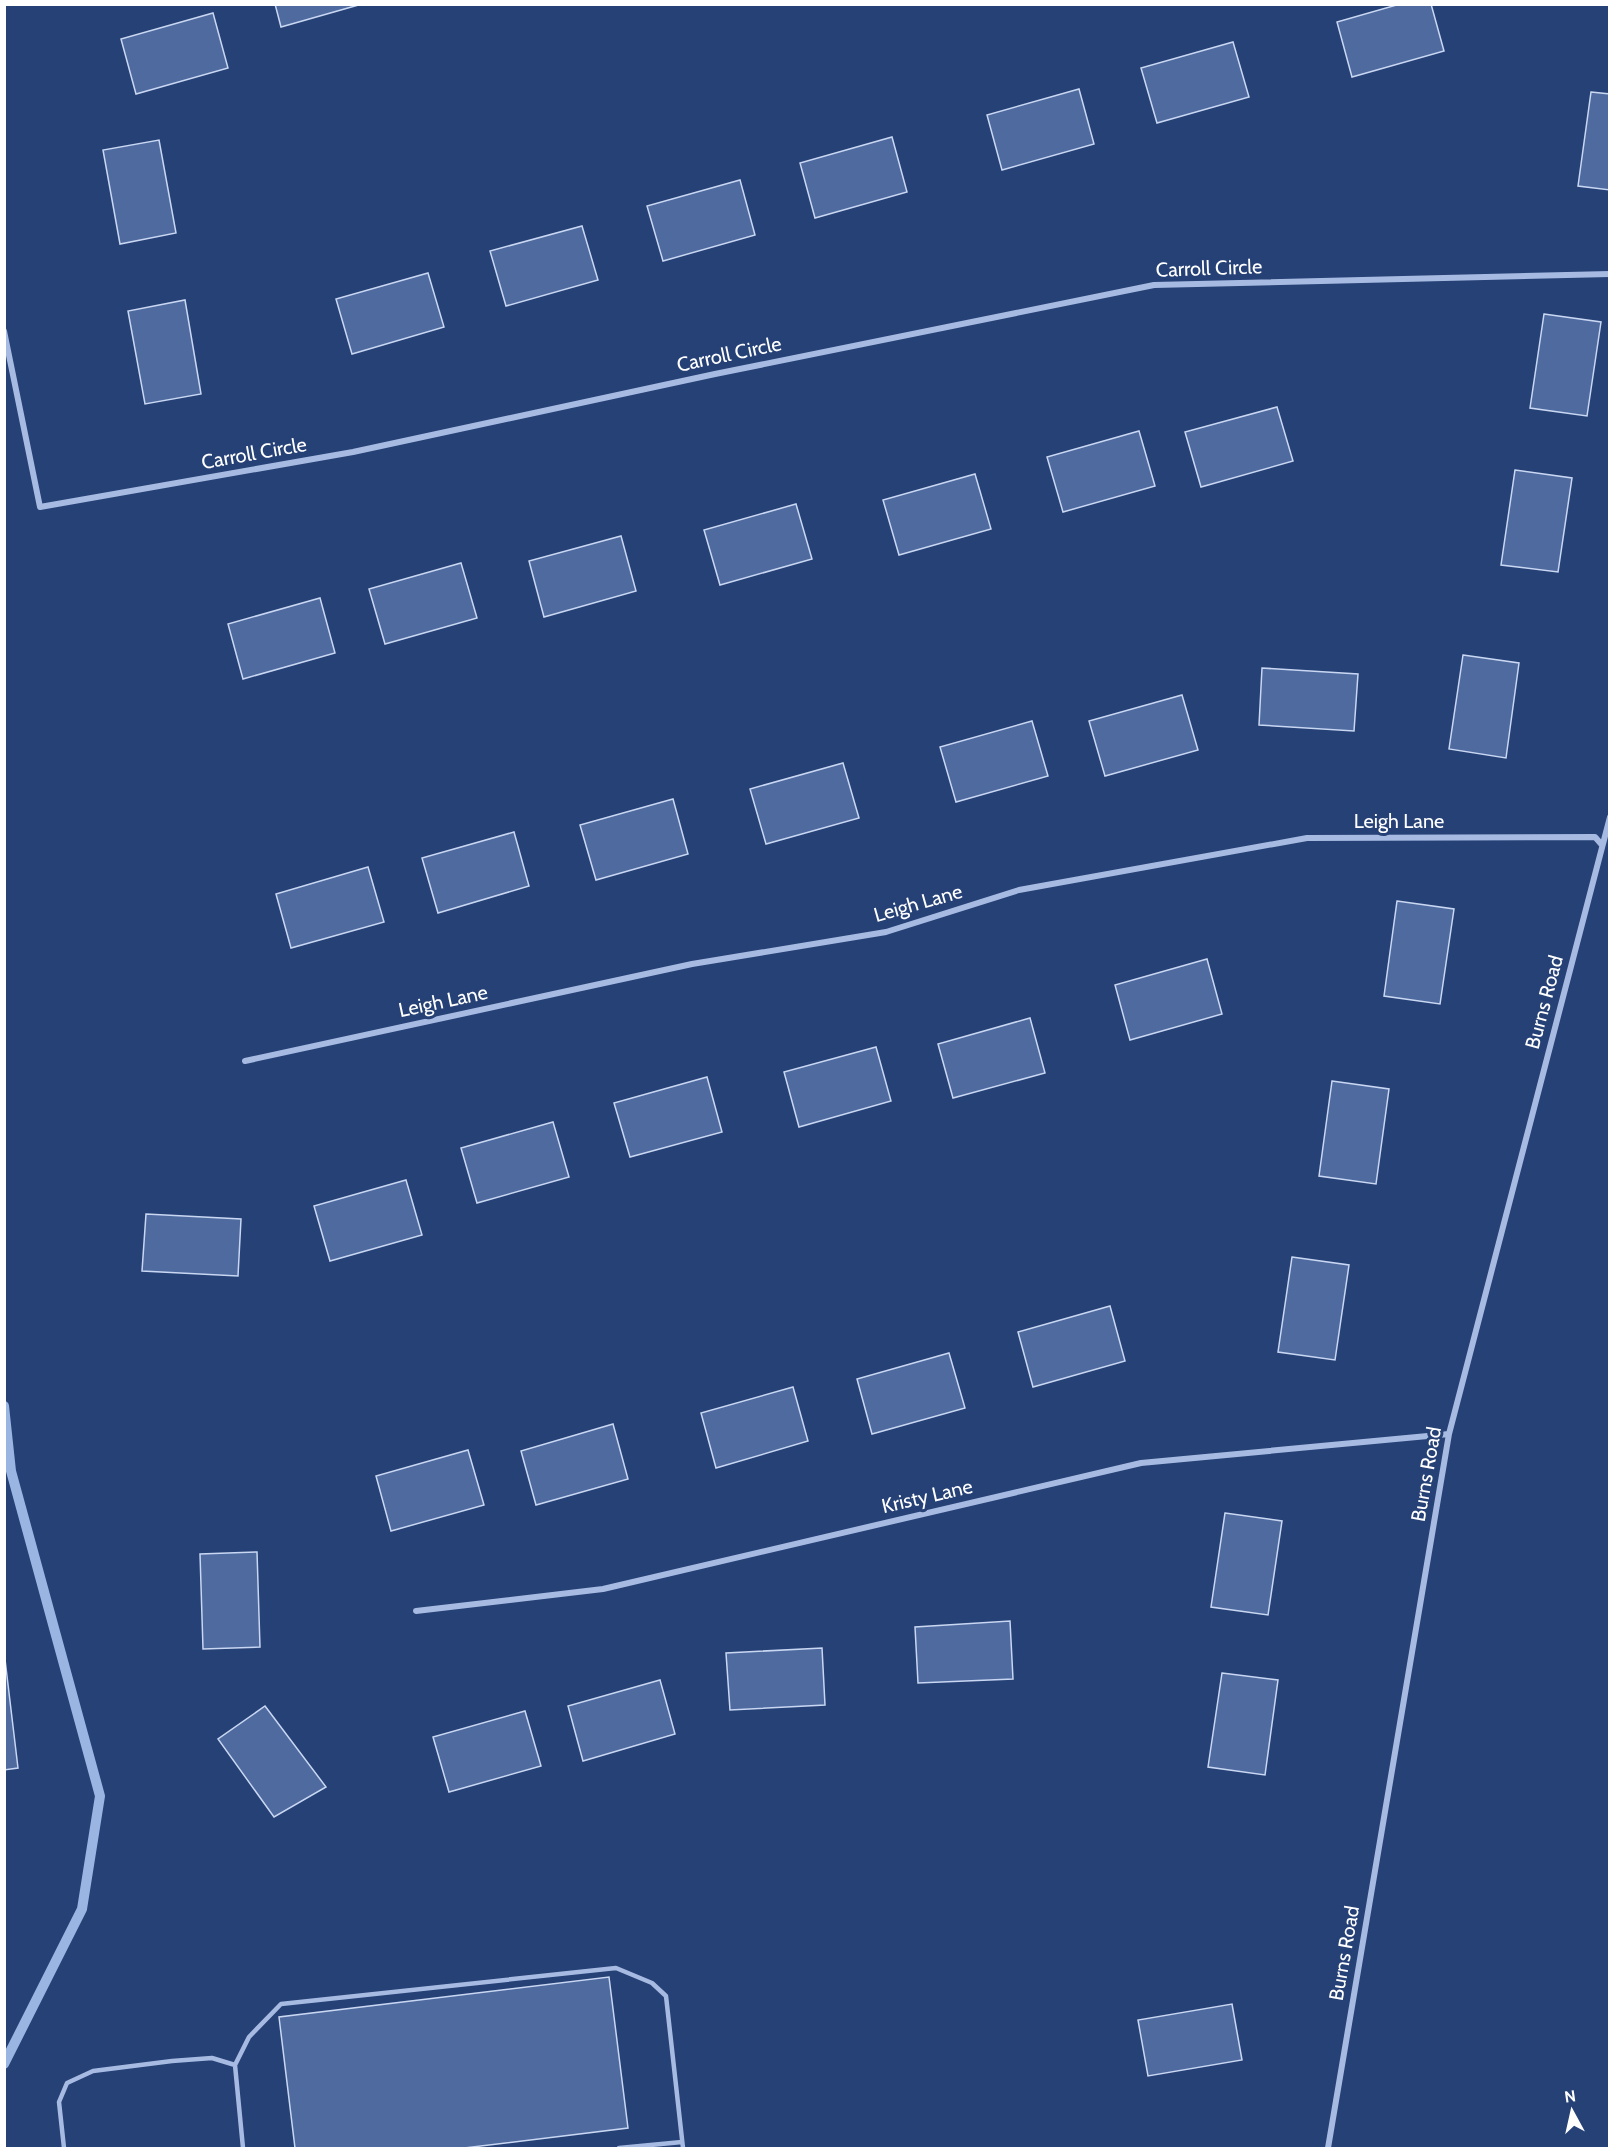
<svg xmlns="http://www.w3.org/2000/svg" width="1614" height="2153" viewBox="0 0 1614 2153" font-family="Cabin,sans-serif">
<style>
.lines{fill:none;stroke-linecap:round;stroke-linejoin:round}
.stream{stroke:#9bb5e3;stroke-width:10}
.building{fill:#4e6a9f;stroke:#c9d7f2;stroke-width:1.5}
.service{stroke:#a7bbe2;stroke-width:4.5}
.minor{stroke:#a7bbe2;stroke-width:6}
.labels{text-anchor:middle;stroke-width:6;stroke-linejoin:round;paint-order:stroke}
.street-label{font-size:20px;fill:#fff;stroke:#264176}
</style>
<rect width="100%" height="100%" fill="#264176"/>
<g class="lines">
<!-- stream -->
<path class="stream" d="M4,1406L11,1471L100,1796L82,1909L4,2064"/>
</g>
<!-- building -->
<path class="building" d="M275,4H362L281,27Z
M1400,4H1431L1444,51L1352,77L1337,22Z
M213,13L228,68L136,94L121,39Z
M1233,42L1249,97L1157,123L1141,68Z
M1079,89L1094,144L1002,170L987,115Z
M1591,92L1610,94V190L1578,186Z
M892,137L907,192L815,218L800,163Z
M159,140L176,233L120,244L103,150Z
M740,180L755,235L663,261L647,206Z
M582,226L598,280L506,306L490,251Z
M428,273L444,327L352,354L336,299Z
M185,300L201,394L145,404L128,311Z
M1544,314L1601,322L1587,416L1530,408Z
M1277,407L1293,461L1201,487L1185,432Z
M1139,431L1155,486L1063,512L1047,457Z
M1515,470L1572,478L1558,572L1501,565Z
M975,474L991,529L899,555L883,500Z
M796,504L812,559L720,585L704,530Z
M621,536L636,591L544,617L529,561Z
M461,563L477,618L385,644L369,589Z
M320,598L335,653L243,679L228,624Z
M1463,655L1519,663L1506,758L1449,749Z
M1262,668L1358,674L1354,731L1259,725Z
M1182,695L1198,750L1105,776L1089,721Z
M1032,721L1048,776L956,802L940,747Z
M843,763L859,818L766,844L750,789Z
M673,799L688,854L596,880L580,825Z
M514,832L529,886L438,913L422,858Z
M368,867L384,922L291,948L276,894Z
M1397,901L1454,909L1440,1004L1384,996Z
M1207,959L1222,1014L1130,1040L1115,985Z
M1030,1018L1045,1073L953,1098L938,1044Z
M876,1047L891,1101L799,1127L784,1072Z
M707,1077L722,1132L630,1157L614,1103Z
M1332,1081L1389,1089L1376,1184L1319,1176Z
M553,1122L569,1177L477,1203L461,1148Z
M406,1180L422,1235L330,1261L314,1206Z
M146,1214L241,1219L238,1276L142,1271Z
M1292,1257L1349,1265L1335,1360L1278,1352Z
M1110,1306L1125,1361L1033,1387L1018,1332Z
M949,1353L965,1408L872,1434L857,1379Z
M793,1387L808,1441L716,1468L701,1413Z
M613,1424L628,1479L536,1505L521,1451Z
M468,1450L484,1505L391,1531L376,1476Z
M1225,1513L1282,1521L1268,1615L1211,1607Z
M257,1552L260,1647L203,1649L200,1554Z
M1010,1621L1013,1679L918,1683L915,1627Z
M822,1648L825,1705L730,1710L726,1653Z
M4,1651L18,1768L4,1770Z
M1222,1673L1278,1680L1265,1775L1208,1767Z
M660,1680L675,1734L583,1761L568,1706Z
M265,1706L326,1787L274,1817L218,1739Z
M525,1711L541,1766L449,1792L433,1737Z
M609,1977L628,2128L464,2148H295L279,2017Z
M1232,2004L1242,2060L1148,2076L1138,2020Z"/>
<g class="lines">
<!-- service -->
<path class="service" d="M64,2148L59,2102L67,2083L93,2071L172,2061L212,2058L235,2065
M243,2148L235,2065L249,2037L281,2004L616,1968L652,1983L666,1996L683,2148
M619,2148L682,2142"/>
<!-- minor -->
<path class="minor" d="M4,331L40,507L353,452L715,374L1154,285L1610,274
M245,1061L692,964L886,932L1019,890L1307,838L1595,837L1602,845
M416,1611L603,1589L1141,1463L1449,1434
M1328,2148L1449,1434L1610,817"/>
</g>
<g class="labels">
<!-- street labels -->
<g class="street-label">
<text transform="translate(1209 268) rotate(-2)" y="7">Carroll Circle</text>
<text transform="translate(729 354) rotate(-12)" y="7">Carroll Circle</text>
<text transform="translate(254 453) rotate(-10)" y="7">Carroll Circle</text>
<text x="1399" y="828">Leigh Lane</text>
<text transform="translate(918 903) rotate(-16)" y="7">Leigh Lane</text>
<text transform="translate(443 1001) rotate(-12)" y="7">Leigh Lane</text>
<text transform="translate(1544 1002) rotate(-75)" y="7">Burns Road</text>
<text transform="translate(1426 1474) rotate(-80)" y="7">Burns Road</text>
<text transform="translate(927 1496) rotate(-13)" y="7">Kristy Lane</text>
<text transform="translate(1344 1953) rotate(-80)" y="7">Burns Road</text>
</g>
</g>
<!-- border -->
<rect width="1614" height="2153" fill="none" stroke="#ffffff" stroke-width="12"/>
<!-- north arrow -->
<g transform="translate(1572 2111) rotate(352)" stroke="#264176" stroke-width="4.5" paint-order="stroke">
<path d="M0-4.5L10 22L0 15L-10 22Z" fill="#ffffff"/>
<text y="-9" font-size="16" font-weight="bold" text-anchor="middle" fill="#ffffff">N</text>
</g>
</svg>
